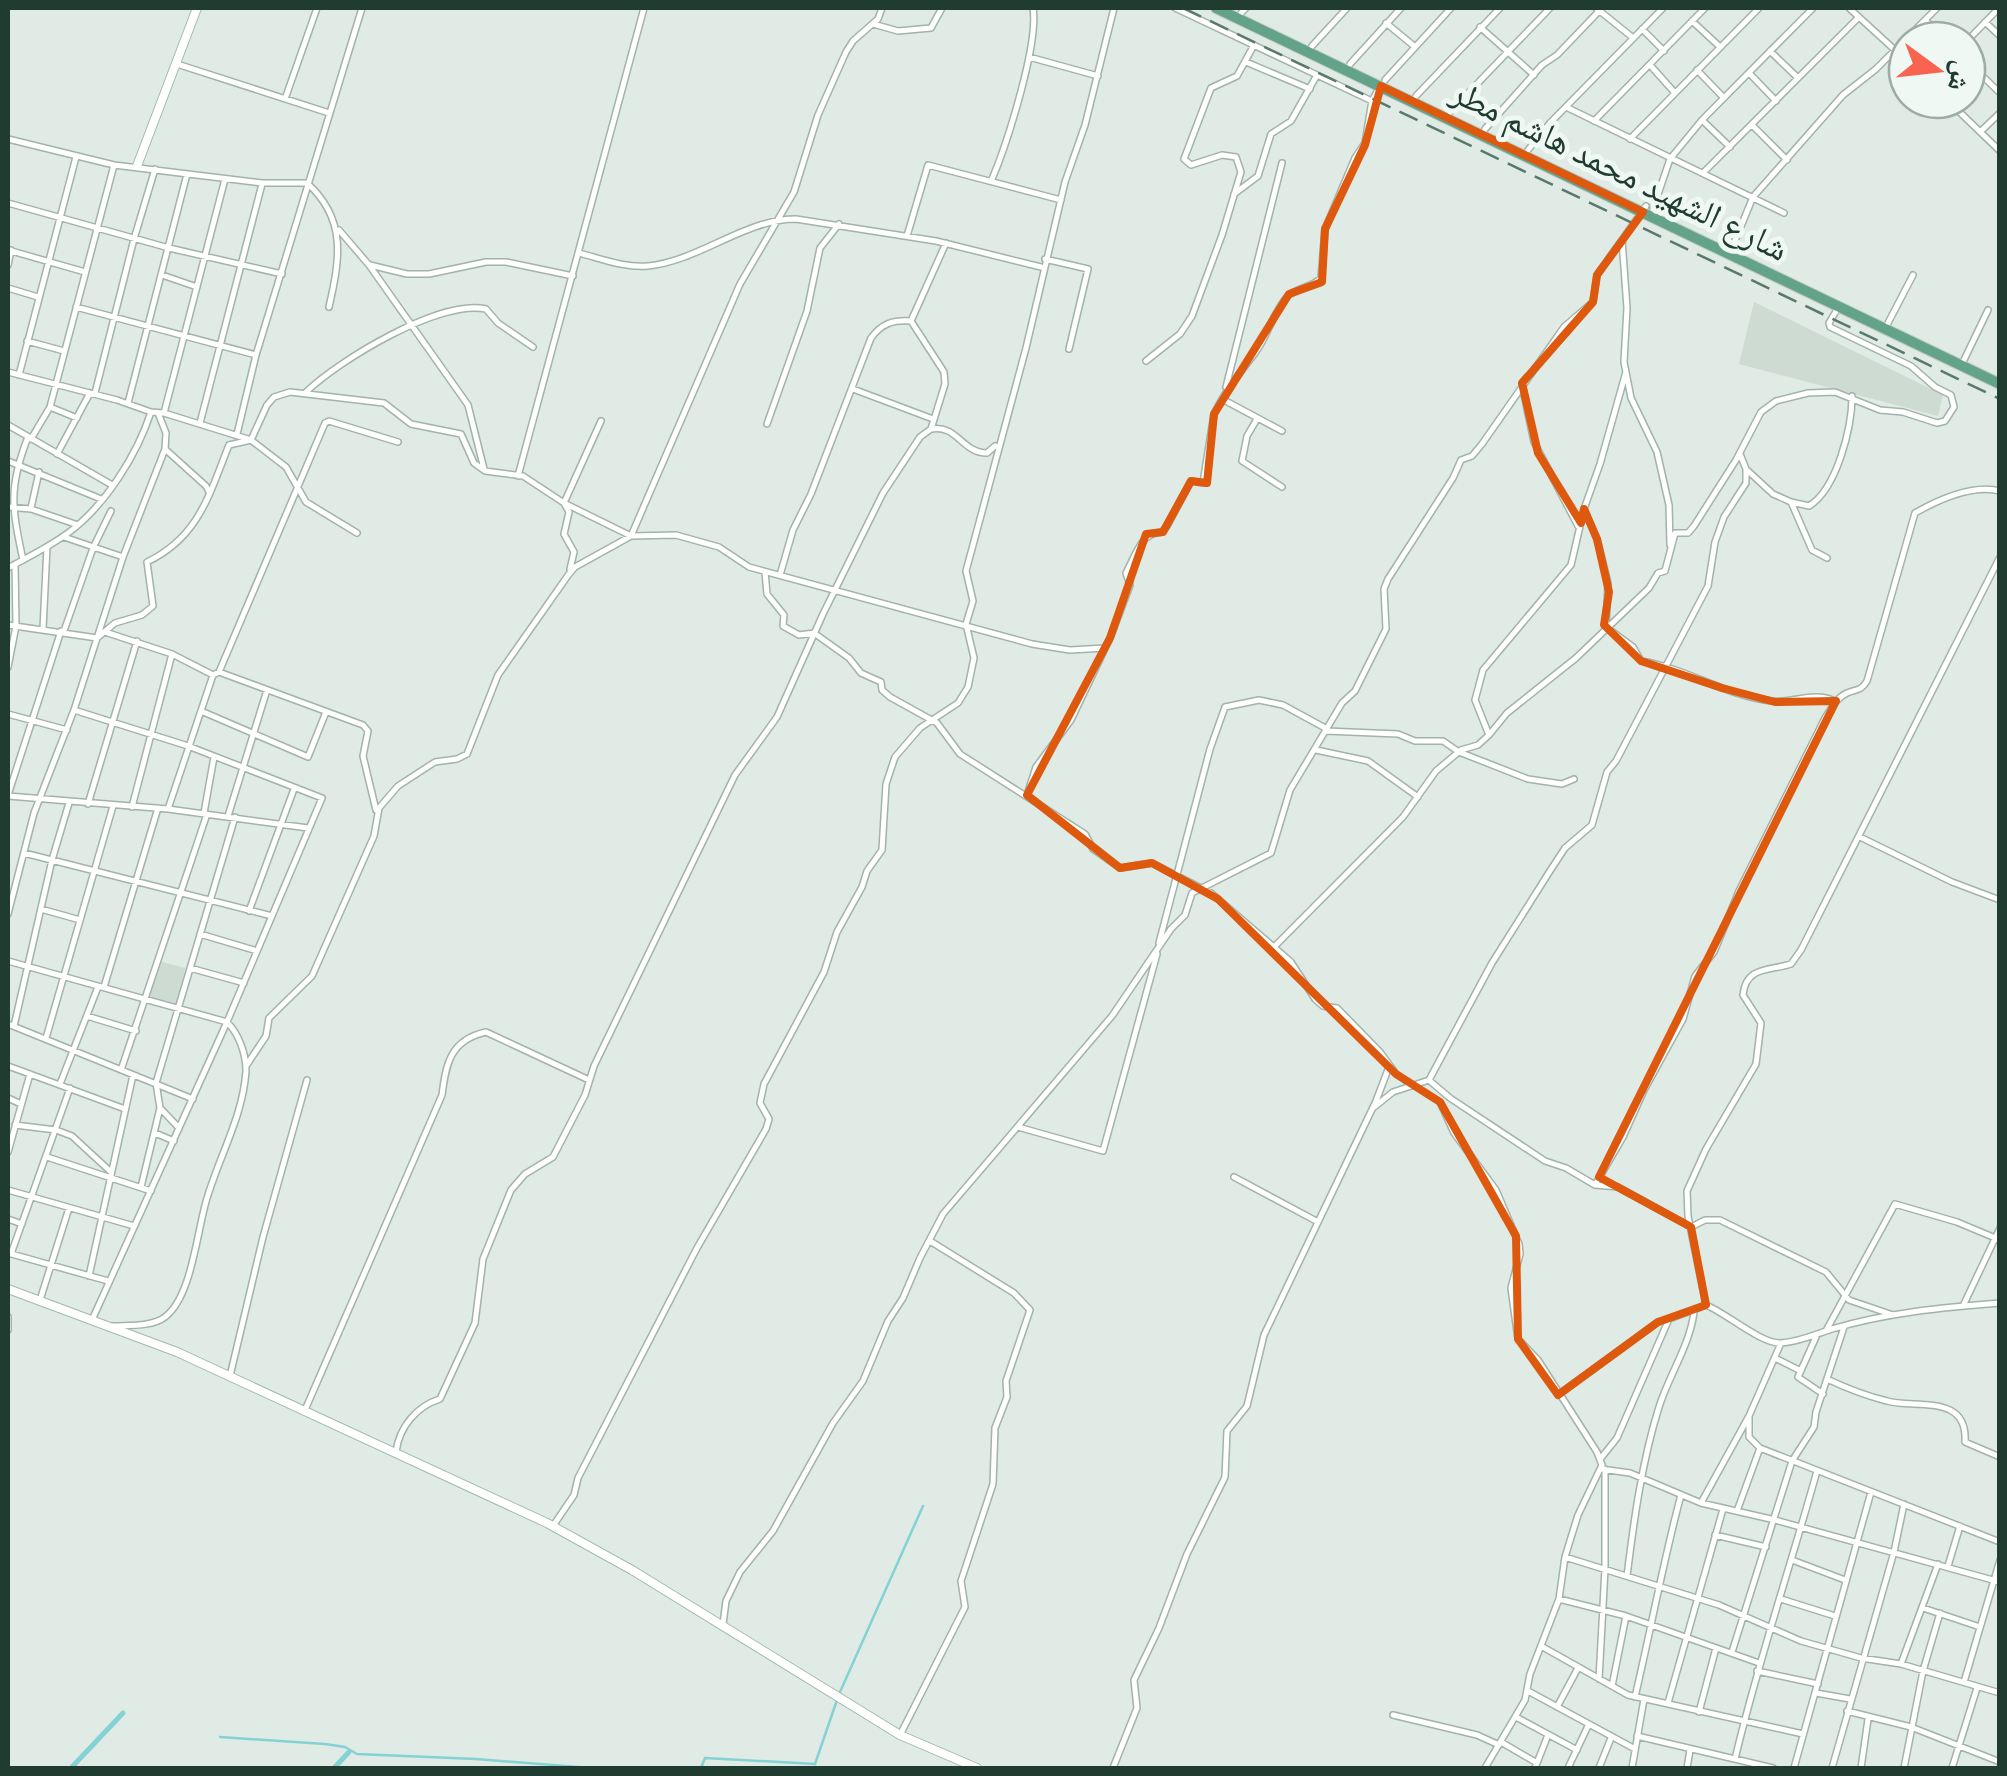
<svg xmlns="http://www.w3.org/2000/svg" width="2007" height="1776" viewBox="0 0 2007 1776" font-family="'Titillium Web','Noto Naskh Arabic',sans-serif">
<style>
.built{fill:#cedbd3}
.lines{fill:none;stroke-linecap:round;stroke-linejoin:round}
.stream{stroke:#84d2d4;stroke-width:2.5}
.canal{stroke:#84d2d4;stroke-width:5}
.street-casing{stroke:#a2b3ab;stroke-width:8}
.secondary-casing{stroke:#a0bbae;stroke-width:10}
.primary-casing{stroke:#c1c8c5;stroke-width:12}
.street{stroke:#fff;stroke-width:5}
.secondary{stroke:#fff;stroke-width:8}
.primary{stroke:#62a38a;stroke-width:10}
.rail{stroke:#5a786c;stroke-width:2.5;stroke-dasharray:20 10;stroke-linecap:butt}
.marked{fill:none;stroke:#de580e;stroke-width:8;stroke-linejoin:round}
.labels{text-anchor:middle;stroke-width:10;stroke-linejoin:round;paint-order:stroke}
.street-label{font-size:35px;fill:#203c31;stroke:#f0f8f3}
</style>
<rect width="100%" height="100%" fill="#dfebe4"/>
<!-- built -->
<path class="built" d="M1754,302L1943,395L1938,416L1739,364Z
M159,961L185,968L177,1004L150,997Z"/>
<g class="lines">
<!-- stream -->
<path class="stream" d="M840,1692L923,1506
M220,1737L325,1744L345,1747L357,1754L476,1759L591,1768
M701,1768L705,1758L815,1764L837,1700"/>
<!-- canal -->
<path class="canal" d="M71,1768L123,1713
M334,1768L349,1752"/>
<defs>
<path id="street" d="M1175,8L1372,101
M1596,8L1632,37
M1849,8L1907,61
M1241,13L1246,8
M1925,20L1946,40
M1692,21L1719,46
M1985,22L2000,36
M1386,23L1414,46
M873,24L898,31L931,28L942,8
M1480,27L1534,75
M1642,29L1664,51
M1967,41L1999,8
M1312,46L1347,8
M1770,51L1798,78
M1029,57L1098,76
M1967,61L2000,93
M1246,62L1310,89
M177,64L329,113
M1350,64L1401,8
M1650,65L1675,93
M1697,70L1724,98
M1750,74L1776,101
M1385,80L1451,8
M1416,96L1500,8
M285,99L317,8
M1947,100L2000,151
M1566,107L1784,213
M1450,112L1550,8
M1702,120L1730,147
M1594,121L1705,8
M1752,125L1787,160
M1485,129L1542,65L1557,55L1602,8
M1980,132L2000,113
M8,139L114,165L262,183H307C347,219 340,259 329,307
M1630,139L1759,8
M1528,150L1550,123L1663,8
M1703,173L1859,17
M992,179C1007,144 1039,43 1033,8
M1234,194L1258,176L1271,134L1291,121L1317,75
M8,203L169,248L282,274
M1653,209L1670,159L1702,120L1813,8
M339,230L369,265L468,405L484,469
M907,236L928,165L1061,200
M1622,240L1627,308L1624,362L1631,398L1657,452L1669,505L1670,545
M1732,248L1753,197L1843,95L1876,69L1937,8
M8,250L85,272
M579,253C602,259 625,268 648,266C699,261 745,219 796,219L936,241L1041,267
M1045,259L1088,269L1069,349
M8,265L11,250
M370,265L407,274H429L486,262H506L573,276
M162,275L197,287
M8,288L38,297
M76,307L256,355
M1888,323L1913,275
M27,341L64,351
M1964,360L1988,310
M1146,361L1180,334L1192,316L1222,235L1241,172L1236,157L1222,155L1191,165L1184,159L1211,88L1237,76L1254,45
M8,372L117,400L151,412L164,413L251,440L286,467L306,502L357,533
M19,375L76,157
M1522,385L1534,442L1578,526
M1226,387L1282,163
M853,389L933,419
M95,393L134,239L155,169
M305,393C339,360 440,299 486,309L498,323L533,347
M128,403L187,174
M50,407L77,418
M164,413L225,179
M1257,419L1247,436L1242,461L1282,487
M200,423L262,184
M767,424L807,311L820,248L839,224
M8,425L112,485
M931,429C957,424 962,453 987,453L995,446
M1282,431L1222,399C1232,382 1243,369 1255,353C1268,336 1272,314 1287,297C1296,287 1311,288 1321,278L1325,229L1355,158L1365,143L1372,101L1379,88
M237,434L256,355L362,8
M31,439L50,407L114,165
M165,449L206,486L209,492
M57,454L90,393
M8,461L101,499
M1748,471L1773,494L1791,502L1812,550L1827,558
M518,476L644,8
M1791,502L1809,506C1837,489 1852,427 1852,396
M8,507L31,509L78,525
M31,508L39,472
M1584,509L1597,539L1608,583L1606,627
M64,537L123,557
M23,560C12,508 8,488 28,437
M8,568C28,557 49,547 68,533C105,506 137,455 151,412
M570,569L574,552L564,534L569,512L564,503L601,421
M765,572L767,594L784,615L783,626L799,635L814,633L849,658L861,673L881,682L882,690L890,697L937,723L960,754L1085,834L1093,849L1120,868L1152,863L1211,893L1291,962L1315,999L1323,1006L1337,1008L1380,1052L1396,1074L1440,1102L1454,1133L1496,1190L1519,1244L1520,1254L1511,1288L1518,1339L1538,1360L1597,1452L1602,1465L1578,1515L1565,1557L1559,1599L1530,1674L1525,1700L1485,1768
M780,575L793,530L811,494L871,338C882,323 893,320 911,321
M8,625L97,638L115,623L142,615L153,606L147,562C199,537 209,495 229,445L251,440L267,405L274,397L290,392L384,403L411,424L461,434L474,463L485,471L523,476L564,503L631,536L676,535L719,547L749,567L1032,644L1070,650L1105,648
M1606,627L1633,647L1641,661C1686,668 1726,696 1772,701C1793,703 1814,691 1835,701
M43,629L47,547
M64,631L93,548L111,511
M105,632L172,654L213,675L219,672L363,725L368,731L363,756L376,810
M8,667L16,626L15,564
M219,672L325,423L329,421L398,442
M74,710L188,746L322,798L227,1022L92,1320
M201,711L308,757L326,712
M8,714L67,730
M1326,731L1398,734L1415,741H1443L1459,752L1528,779L1562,784L1574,779
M1489,735L1475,700L1483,670L1571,565L1584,509L1600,464L1626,372
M1316,750L1368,761L1418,797
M8,795L61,631
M1027,795L1036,767L1071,720L1110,638L1130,585L1126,573C1136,555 1140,533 1162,532L1167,526L1191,481L1203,483L1214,414L1222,399
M8,796L168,809L308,828
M88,804L137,641
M132,807L172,654
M168,809L213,675
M204,813L214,757
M228,816L267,690
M1860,837L1952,882L2000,900
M24,853L272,916
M41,909L80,920
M249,911L294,789
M8,914L34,813L74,710L123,557L165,449L166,433L158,413
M200,934L257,951
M1159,943L1210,749L1225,707L1259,700L1283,705L1327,729
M1274,947L1403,817L1436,771L1461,750L1478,745L1489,735L1507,713L1576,658L1649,588L1658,573L1665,571L1675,533H1688L1694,526L1736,460L1761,412L1776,401L1808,393L1835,392L1880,410L1903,412L1937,423L1945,421L1954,407L1951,395L1935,387L1911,366L1830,327L1829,323L1838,308
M8,961L227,1022C239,1034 246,1054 246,1071C243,1115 221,1153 208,1195C197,1227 193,1296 165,1317C152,1327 128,1325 113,1326
M190,968L244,983
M104,987L158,808
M87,1016L136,1031
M8,1024L193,1099
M14,1026L52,860L69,803
M46,1038L113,806
M8,1066L125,1109
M246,1066L266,1036L269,1018L312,976L374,836L379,808L398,786L435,762L457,759L467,754L498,675L569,574L575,567L631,536L740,284L794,192L818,115L846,52L853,41L878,19L882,8
M121,1070L207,814
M1430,1081L1450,1098L1545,1161L1566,1168L1595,1185L1618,1187L1691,1227
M60,1084L98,987
M8,1098L21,1104
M1373,1108L1393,1092L1429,1080L1492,963L1548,874L1565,848L1592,825L1607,772L1616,761L1708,586L1715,542L1724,517L1746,483V469L1740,454
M161,1109L179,1128
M15,1125L56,1130L72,1136L111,1172
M1018,1127L1103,1151L1157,954
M155,1133L174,1141
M8,1152L30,1074
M47,1157L151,1191
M1234,1177L1318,1222
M1595,1185L1623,1137L1644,1090L1683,1019L1695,976L1714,952L1739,891L1825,718C1831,709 1836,698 1847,693C1857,689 1861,691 1867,681L1915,513C1938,500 1972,484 2000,491
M141,1187L160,1108L156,1083L235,817
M8,1190L134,1226
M8,1219L22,1224
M1691,1227L1705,1220H1720L1826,1272L1849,1300L1893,1315
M8,1253L108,1281
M11,1254L70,1088
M89,1276L133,1075
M40,1300L69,1208
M1706,1305L1688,1216L1687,1191L1706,1149L1756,1064L1761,1023L1743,995C1746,966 1769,971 1791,964L1801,950L2000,557
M1706,1305C1726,1313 1761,1344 1781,1343C1799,1342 1816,1334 1832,1329C1885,1313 1945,1307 2000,1303
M1963,1306L2000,1228
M8,1317V1330
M1827,1329L1895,1204L1957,1222L2000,1240
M1816,1337L1798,1377L1823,1394
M1775,1358L1801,1371
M230,1376L263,1237L307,1080
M1827,1379C1846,1388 1867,1396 1887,1401C1915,1409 1968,1393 1965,1442L2000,1457
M1558,1395L1658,1322L1669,1319
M305,1410L442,1095C446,1064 450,1040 486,1032L589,1080
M1760,1448L2000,1542
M396,1452C399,1427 417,1406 440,1399L475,1323L483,1259L511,1190L525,1174L553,1157L585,1095L594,1066L735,775L777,717L823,614L883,493L920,437L931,429L945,384L944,372L911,321L946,243
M1601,1458L1617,1438L1669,1319L1706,1305
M1601,1469L1630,1473L1701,1503L1775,1520L2000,1582
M1701,1503L1749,1416
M1737,1511L1760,1448L1749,1437V1416L1781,1343
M553,1526L574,1495L578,1478L697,1248L766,1129L769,1119L760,1103L764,1084L824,972L837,932L862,887L867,871L882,850L886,784L895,757L920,728L958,703L968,687L974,658L966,624L973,601L966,571L1026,348L1065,182L1085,125L1114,8
M1715,1535L1766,1547
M1565,1557L1719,1605L1801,1641L1861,1658L1901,1664L2000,1693
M1792,1560L1845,1580
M1948,1566L1960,1526
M1627,1576C1634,1520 1642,1461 1659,1407C1669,1375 1690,1345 1694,1312
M1559,1599L1626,1616L1759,1663
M1781,1599L1835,1616
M1923,1608L1980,1627
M723,1624L726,1601L740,1572L773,1531L833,1423L863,1381L888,1321L903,1298L920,1258L943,1214L1112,1016L1171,929L1185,915L1192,893L1271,853L1290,790L1342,703L1355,691L1386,629L1384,589L1388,579L1453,478L1461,460L1472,456L1482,444L1564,327L1593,302L1597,275L1646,206
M1541,1646L1628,1695L1803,1734
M1732,1652L1792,1461L1814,1427L1816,1412L1844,1327
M1901,1664L1938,1564
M1757,1671L1818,1684
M1599,1679L1605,1569V1469
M1964,1682L2000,1560
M1612,1686L1626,1616
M1528,1691L1635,1749
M1816,1693L1850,1699
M1635,1697C1651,1629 1663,1562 1681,1495
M1668,1703L1723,1509
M1557,1707L1578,1668
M1847,1711L1911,1727L2000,1762
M1699,1712L1716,1648
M1393,1715L1477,1735L1499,1745
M1516,1717L1577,1750
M900,1735L965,1607L961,1581L993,1484L995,1428L1007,1397L1006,1381L1030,1310L1014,1293L930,1241
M1637,1736L1773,1768
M1501,1742L1537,1763
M1735,1759C1758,1662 1790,1568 1817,1471
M1113,1768L1137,1708L1134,1680L1159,1628L1187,1554L1225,1477L1227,1431L1247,1406L1264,1335L1376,1101L1389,1067
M1535,1768L1548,1735
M1568,1768L1588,1726
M1599,1768L1611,1738
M1632,1768L1644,1699
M1687,1768L1690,1750
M1794,1768L1871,1492
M1832,1768L1894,1552L1904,1504
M1861,1768L1868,1719
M1904,1768L1923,1671L1940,1613
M1952,1768L1977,1688"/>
<path id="secondary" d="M137,166L197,8
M8,1289L177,1352L547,1523L632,1570L900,1735L977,1768"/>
<path id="primary" d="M1216,8L2000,384"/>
</defs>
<!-- street casing -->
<use href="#street" class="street-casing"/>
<!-- secondary casing -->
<use href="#secondary" class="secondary-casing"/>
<!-- primary casing -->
<use href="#primary" class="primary-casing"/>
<!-- street -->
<use href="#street" class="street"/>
<!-- secondary -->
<use href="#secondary" class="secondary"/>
<!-- primary -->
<use href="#primary" class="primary"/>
<!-- rail -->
<path class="rail" d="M1183,8L2000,399"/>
</g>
<!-- marked area -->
<path class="marked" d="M1381,86L1643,212L1597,275L1593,302L1522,383L1538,453L1581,523L1584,509L1597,539L1609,592L1604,625L1641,661L1722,688L1775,702L1836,701L1599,1177L1691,1227L1706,1305L1658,1322L1558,1395L1518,1339L1516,1236L1440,1102L1396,1074L1218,899L1152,863L1120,868L1027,795L1110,638L1146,534L1163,532L1191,481L1207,483L1214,414L1289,294L1322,282L1325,229L1365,145Z"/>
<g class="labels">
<!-- street labels -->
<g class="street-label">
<text transform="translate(1620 170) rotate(26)" y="12">شارع الشهيد محمد هاشم مطر</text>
</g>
</g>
<!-- border -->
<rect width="2007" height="1776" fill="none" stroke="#203c31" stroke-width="20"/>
<!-- north arrow -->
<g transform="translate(1937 70) rotate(105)"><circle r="48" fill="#f0f8f3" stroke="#9dada5" stroke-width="2.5"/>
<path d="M0-8L18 38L0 25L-18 38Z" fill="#f86450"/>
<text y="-15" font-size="28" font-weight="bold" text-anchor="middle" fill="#203c31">ش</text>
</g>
</svg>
